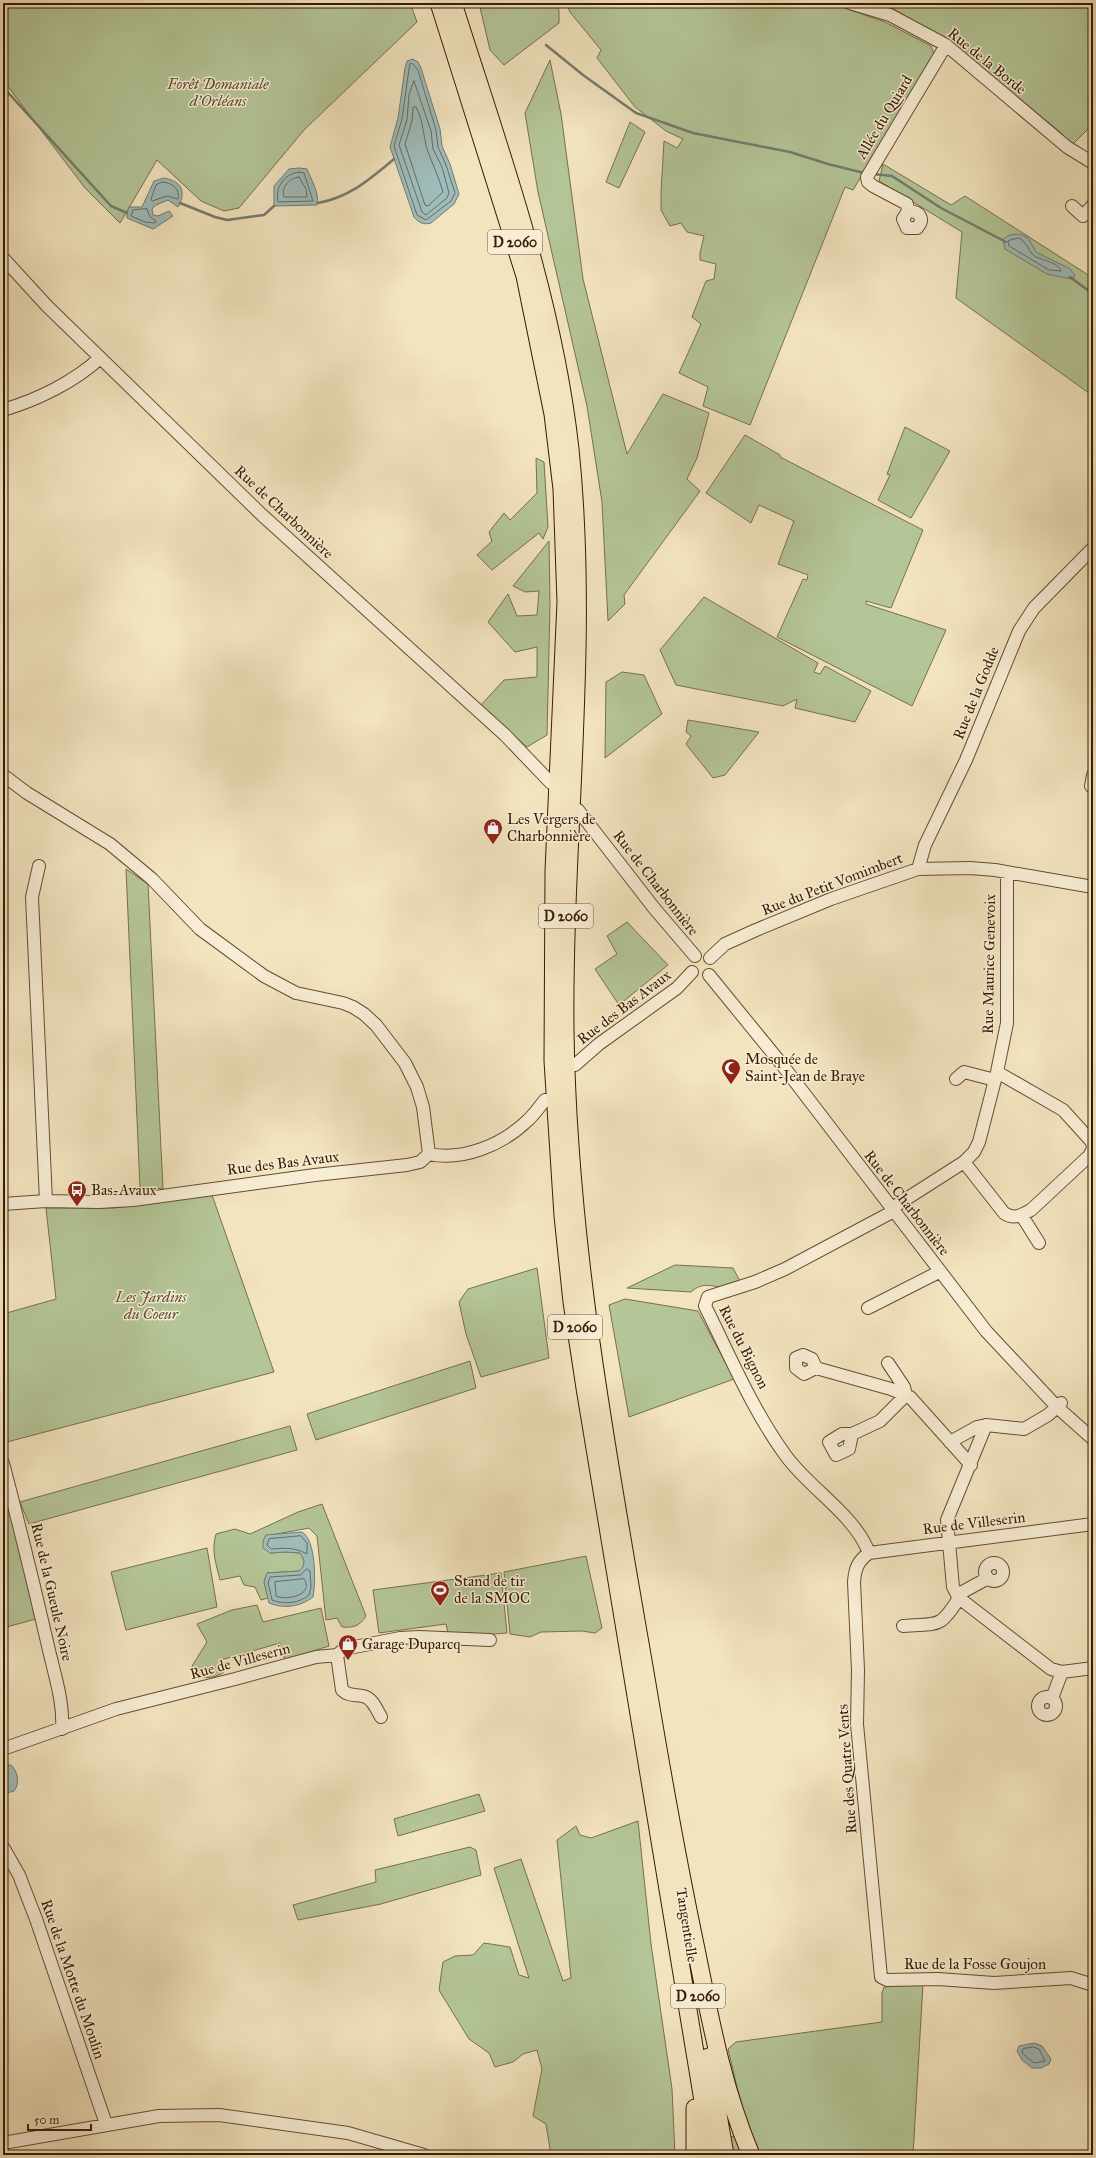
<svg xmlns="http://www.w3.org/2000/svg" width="1096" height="2158" viewBox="0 0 1096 2158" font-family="'IM FELL Great Primer',serif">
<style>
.green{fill:#b4c597;stroke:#76704c}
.water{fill:#9ebcbb;stroke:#757b71}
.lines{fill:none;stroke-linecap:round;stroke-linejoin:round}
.shore{stroke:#6a6b5e;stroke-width:1}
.stream{stroke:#757b71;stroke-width:2.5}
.minor-casing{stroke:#664c31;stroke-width:14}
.highway-casing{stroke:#371a02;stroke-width:19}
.minor{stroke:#f7edd5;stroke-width:12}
.highway{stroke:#f2e4bf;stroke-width:17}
.labels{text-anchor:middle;stroke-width:3;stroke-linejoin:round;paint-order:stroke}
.shield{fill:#f7edd5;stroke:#715941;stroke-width:1}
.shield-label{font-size:14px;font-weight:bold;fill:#371a02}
.street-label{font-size:15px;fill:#371a02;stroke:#f7edd5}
.park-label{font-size:15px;font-style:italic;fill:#5c4d2f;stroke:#f7edd5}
.poi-label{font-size:15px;fill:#371a02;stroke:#f7edd5;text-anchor:start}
</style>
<rect width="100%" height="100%" fill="#f2e4bf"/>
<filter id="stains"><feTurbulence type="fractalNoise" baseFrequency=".005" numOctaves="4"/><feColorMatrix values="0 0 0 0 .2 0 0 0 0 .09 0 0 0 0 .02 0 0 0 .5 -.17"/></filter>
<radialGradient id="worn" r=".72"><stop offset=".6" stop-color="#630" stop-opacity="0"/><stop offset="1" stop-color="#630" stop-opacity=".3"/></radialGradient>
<!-- green -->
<path class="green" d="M3,3H410L417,22L304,130L239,208L224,211L201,201L157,160L120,223L85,188L3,80Z
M479,3H555L559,10V23L504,65L490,50Z
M566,3H830L885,22L931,46L934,54L853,190L845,187L750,425L703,406L708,387L679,373L701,324L692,317L706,281L714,279L716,264L700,260V253L704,236L687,232L681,223L670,226L661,210V192L664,141L677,148L683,139L666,131L635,107L597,58L601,50L570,12Z
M883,3H1093V124L1072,145L1060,132L953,44Z
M550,60L561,114L583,279L627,454L663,394L709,413L697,458L687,479L700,491L624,595L625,604L608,621L602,502L587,406L538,192L525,113Z
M630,122L645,132L619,188L606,182Z
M883,164L951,205L965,196L1093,278V396L956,298L962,232L879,181Z
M905,427L950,451L911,518L878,500L890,475L887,474Z
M745,435L780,455V457L923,530L891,608L866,601V604L946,630L912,706L777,637L803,579L807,580L808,575L778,564L794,521L759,505L751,523L706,493Z
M536,458L544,462L548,527L543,539L539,533L492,570L477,555L492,541L489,532L504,513L510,520L537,493Z
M549,541L550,604L547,735L527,747L481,705L504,680L537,677V647L515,652L488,622L508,594L517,616L537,615L539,591L525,592L513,586Z
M704,597L818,663L814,672L820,674L825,666L871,691L855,722L795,708L797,699L783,706L676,685L660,650Z
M622,672L644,675L662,714L605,758L606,682Z
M688,720L759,732L725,775L713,778L686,744L691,736L686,732Z
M126,869L148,884L163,1189L140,1187Z
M627,922L668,965L619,1005L595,969L617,954L607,936Z
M212,1195L274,1372L3,1443V1314L56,1299L46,1208H114Z
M675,1265L733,1268L740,1281C735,1283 729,1288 725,1287C709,1287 704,1281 691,1292L627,1288Z
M537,1268L549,1358L481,1377L466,1334L459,1302L468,1289Z
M625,1299L698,1311L734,1379L629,1417L609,1305Z
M470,1361L476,1388L316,1440L307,1414Z
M290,1426L297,1450L29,1524L20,1502Z
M3,1484L36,1619L3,1628Z
M322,1504L366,1616C360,1626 353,1628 342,1627L337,1618L326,1620L317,1536L309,1528L266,1536L270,1553L286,1552L300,1553C305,1560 306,1565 300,1571L267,1573L264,1582L268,1598L261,1600L255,1587L244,1585L240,1576L220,1580C216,1563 211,1551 216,1534L235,1529L250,1534L298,1512Z
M207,1548L217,1607L126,1630L111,1572Z
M586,1556L602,1628L595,1633L582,1631L541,1632L530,1637L510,1634L504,1572Z
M501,1573L507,1633L467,1636L448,1633L446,1624L379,1633L373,1590Z
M257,1605L263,1622L321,1608L329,1646L285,1660L280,1643L221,1660L223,1673C211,1679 205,1679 194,1673L192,1666L207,1642L197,1624L232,1610Z
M479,1794L485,1811L398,1836L394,1819Z
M638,1821L651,1944L672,2089L675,2155H551L546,2124L533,2116L542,2069L537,2050L523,2054L513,2062L495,2067L489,2053L469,2039L439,1990L443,1962L455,1956L473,1955L484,1943L510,1947L519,1975L529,1978L494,1868L521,1859L563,1981L571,1978L557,1840L576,1826L580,1835L591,1838Z
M470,1847L476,1850L481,1875L381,1904L298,1920L293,1905L376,1882L375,1870Z
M923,1984L913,2155H760L742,2108L728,2049L736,2042L882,2022V1993L884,1987Z
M732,2136L737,2139L743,2155H733L730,2138Z"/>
<!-- water -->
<path class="water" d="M413,59L418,62L421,68L440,129L442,146L450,164L459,194L454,204L431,223C423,225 419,223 414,217L390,147L398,118L405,68L407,61Z
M299,168L307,169C311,179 320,194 317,205L274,206V186L289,169Z
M164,178C181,181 187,191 178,207L168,200L156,205L152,209L153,215L158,216L169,211L173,216L153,229L127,218V213L129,207H142L154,181Z
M1020,234L1028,238L1036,252L1070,269L1074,274V278L1071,279L1047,274L1005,249L1003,239L1010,235Z
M302,1532C316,1540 316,1582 313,1597C300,1607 284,1609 269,1603L264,1582L267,1573L299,1571C306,1565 305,1560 300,1553L286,1552L270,1553L263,1548V1541L266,1535Z
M3,1765H11C18,1771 20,1784 14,1791L3,1794Z
M1034,2043L1042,2046L1051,2059L1049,2064L1041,2068H1032L1022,2060L1017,2051L1019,2046Z"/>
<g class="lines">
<!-- shore -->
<path class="shore" d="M413,64L418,70L436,130L438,147L446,165L455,193L451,201L426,220L417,215L394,146L402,119L409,69L410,64Z
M414,81L431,131L433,149L442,167L449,193L447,198L426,215L422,212L399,145L407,120L409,95Z
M416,107C424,121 423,138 428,152C433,165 439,178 443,192L428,206L425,205L405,144L412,121L413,108Z
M299,172L304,173L313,201L278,202C275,187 284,174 299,172Z
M299,177L306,189L307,197H284C281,187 289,178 299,177Z
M163,182C173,183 180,189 178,199L167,196L152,201L151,199L156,185Z
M147,209L150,217L156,221L155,223L145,222L131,216L133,210Z
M1019,238C1028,242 1028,253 1036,257C1043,260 1059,263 1061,271L1049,270L1009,246L1008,241Z
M301,1536L307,1543V1554C294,1547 286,1548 271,1549L267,1545L269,1539Z
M307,1569L310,1571L311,1587L309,1595C300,1603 284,1605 272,1600L268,1583L270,1577L300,1575Z
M304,1579C315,1595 286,1601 276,1596L275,1582Z
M1033,2047L1039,2049L1045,2061L1034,2063L1022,2053L1023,2049Z"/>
<!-- stream -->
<path class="stream" d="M546,45L583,75L636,113L693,133L790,152L828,164L864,173
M3,87L111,206L127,213
M873,174L892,176L941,208L1006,242
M180,203L215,217L227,220L264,215L274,206
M318,203C350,197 370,179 394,159
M1070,277L1093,294"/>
<defs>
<path id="minor" d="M850,3L890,15L946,45L1067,147L1093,163
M1072,206L1083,216L1093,205
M908,211C920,211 925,219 917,228H907L903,219L908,211L907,204L873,186L868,182L867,177L946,45
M3,258L47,306L262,515L505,735L551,783
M3,410C37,400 74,382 100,358
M3,775L27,793L110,844L152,879L200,929L264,976L296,993L343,1003L353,1007L364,1014L376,1025L405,1063L417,1087L423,1107L429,1154
M1091,786L1093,775
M578,810L654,908L695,956
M39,866L32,897L46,1201
M918,869L925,845L966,760L1019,631L1034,608L1093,548
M710,958L725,944L756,930L831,899L918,869L970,868L995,870L1093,887
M709,975L780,1062L986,1331L1057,1407L1093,1439
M575,1065L599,1044L677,988L692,972
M956,1079L964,1072L995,1080
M429,1154C463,1161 502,1145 527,1121C534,1115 539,1107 545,1100
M964,1162L1004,1213C1014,1220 1022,1215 1031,1210L1089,1156L1093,1149L1092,1142L1063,1110L997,1072
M3,1204L46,1201L99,1202L133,1200L315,1175L407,1165L420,1162L429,1154
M892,1208L964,1162L974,1152L979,1142L997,1072L1007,1023V873
M1022,1216L1039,1243
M868,1308L939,1272
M816,1368L804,1374L796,1368V1358L803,1355L812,1359L816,1368L891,1389L910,1397L971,1465
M1061,1403L1048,1415L1024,1429L986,1425L947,1520L953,1587L959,1598L1051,1669L1062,1672L1093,1668
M852,1434L849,1449L836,1455L829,1442L842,1434H852L880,1421L906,1395L904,1387L888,1363
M950,1442L977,1427L986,1425
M3,1463C19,1524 34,1585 48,1646C54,1673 64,1702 62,1729
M1093,1524L869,1553C858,1561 855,1568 854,1582L858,1670L857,1724L881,1977L887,1980L938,1979L994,1983L1071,1978L1093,1985
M869,1553C855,1515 810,1489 786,1456C753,1411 730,1356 705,1306L708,1297L755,1282L785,1269L894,1211
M985 1572a9 9 0 1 1 18 0a9 9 0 1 1-18 0Z
M957,1595L988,1578
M903,1626C938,1623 939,1630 959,1598
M337,1655L342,1690C349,1697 357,1694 366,1697C373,1700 377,1710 381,1717
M1038 1706a9 9 0 1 1 18 0a9 9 0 1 1-18 0Z
M1052,1698L1062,1672
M3,1749L116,1709L235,1679L316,1657L337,1655L344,1649L400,1638L419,1637L490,1640
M3,1847L19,1875L36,1919L106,2124
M3,2143L159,2116L219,2115L348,2133L424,2155"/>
<path id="highway" d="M439,3L525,276L553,414L562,489L566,602L554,871L553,1061L563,1216L572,1302L585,1388L712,2155
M453,3C499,149 553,295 570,449C590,642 563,837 565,1030C568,1251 610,1467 647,1684C662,1774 678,1864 697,1954C711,2024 723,2088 751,2155
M708,2057L725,2155
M695,2108V2155"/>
</defs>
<!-- minor casing -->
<use href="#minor" class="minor-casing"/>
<!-- highway casing -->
<use href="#highway" class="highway-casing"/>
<!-- minor -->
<use href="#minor" class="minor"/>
<!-- highway -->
<use href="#highway" class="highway"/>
</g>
<!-- icons -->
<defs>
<symbol id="shop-pin" viewBox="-11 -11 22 30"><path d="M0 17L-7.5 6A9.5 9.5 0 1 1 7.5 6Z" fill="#8f2418" stroke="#f7edd5"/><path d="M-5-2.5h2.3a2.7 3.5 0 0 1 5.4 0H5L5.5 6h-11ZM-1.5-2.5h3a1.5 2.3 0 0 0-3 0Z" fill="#fff"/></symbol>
<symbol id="mosque-pin" viewBox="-11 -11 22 30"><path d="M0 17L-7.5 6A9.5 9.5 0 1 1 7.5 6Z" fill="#8f2418" stroke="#f7edd5"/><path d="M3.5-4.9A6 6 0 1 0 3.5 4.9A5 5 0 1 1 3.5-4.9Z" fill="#fff"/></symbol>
<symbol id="bus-pin" viewBox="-11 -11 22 30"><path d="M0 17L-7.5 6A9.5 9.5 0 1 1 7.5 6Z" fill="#8f2418" stroke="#f7edd5"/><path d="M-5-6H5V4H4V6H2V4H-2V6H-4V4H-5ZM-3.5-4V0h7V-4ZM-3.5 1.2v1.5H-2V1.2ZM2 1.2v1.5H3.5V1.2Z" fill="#fff"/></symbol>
<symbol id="stadium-pin" viewBox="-11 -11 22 30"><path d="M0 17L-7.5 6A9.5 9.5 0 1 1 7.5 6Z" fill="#8f2418" stroke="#f7edd5"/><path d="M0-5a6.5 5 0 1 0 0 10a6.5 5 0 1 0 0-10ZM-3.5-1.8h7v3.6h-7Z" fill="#fff"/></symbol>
</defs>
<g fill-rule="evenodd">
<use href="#shop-pin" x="482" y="817" width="22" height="30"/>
<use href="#mosque-pin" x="720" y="1057" width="22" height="30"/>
<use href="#bus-pin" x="66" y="1179" width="22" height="30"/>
<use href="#stadium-pin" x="429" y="1579" width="22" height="30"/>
<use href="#shop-pin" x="337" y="1633" width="22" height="30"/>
</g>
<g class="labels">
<!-- shield labels -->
<g class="shield">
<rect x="488" y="230" width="54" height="24" rx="3"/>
<rect x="539" y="904" width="54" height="24" rx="3"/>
<rect x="548" y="1315" width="54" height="24" rx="3"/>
<rect x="671" y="1984" width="54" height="24" rx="3"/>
</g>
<g class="shield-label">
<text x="515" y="247">D 2060</text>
<text x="566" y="921">D 2060</text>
<text x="575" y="1332">D 2060</text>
<text x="698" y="2001">D 2060</text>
</g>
<!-- street labels -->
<g class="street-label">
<text transform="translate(987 61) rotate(39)" y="5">Rue de la Borde</text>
<text transform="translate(884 117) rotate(-59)" y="5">Allée du Quiard</text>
<text transform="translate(284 512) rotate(43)" y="5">Rue de Charbonnière</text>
<text transform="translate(976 693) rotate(-68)" y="5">Rue de la Godde</text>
<text transform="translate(656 883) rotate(52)" y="5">Rue de Charbonnière</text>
<text transform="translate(832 884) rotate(-21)" y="5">Rue du Petit Vomimbert</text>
<text transform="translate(989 964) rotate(-89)" y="5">Rue Maurice Genevoix</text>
<text transform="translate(624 1007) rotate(-37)" y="5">Rue des Bas Avaux</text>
<text transform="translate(283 1163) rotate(-7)" y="5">Rue des Bas Avaux</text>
<text transform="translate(907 1203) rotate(52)" y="5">Rue de Charbonnière</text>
<text transform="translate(744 1347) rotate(63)" y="5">Rue du Bignon</text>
<text transform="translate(974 1523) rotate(-7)" y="5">Rue de Villeserin</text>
<text transform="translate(52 1592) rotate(77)" y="5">Rue de la Gueule Noire</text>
<text transform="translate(240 1661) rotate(-15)" y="5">Rue de Villeserin</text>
<text transform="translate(847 1769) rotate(-94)" y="5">Rue des Quatre Vents</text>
<text transform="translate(687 1925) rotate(81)" y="5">Tangentielle</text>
<text x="975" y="1969">Rue de la Fosse Goujon</text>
<text transform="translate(73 1979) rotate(71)" y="5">Rue de la Motte du Moulin</text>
</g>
<!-- park labels -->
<g class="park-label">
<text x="218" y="89">Forêt Domaniale<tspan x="218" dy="17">d'Orléans</tspan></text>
<text x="151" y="1302">Les Jardins<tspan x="151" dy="17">du Coeur</tspan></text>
</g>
<!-- poi labels -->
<g class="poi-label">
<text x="507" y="824">Les Vergers de<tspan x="507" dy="17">Charbonnière</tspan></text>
<text x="745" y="1064">Mosquée de<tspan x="745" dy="17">Saint-Jean de Braye</tspan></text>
<text x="91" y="1195">Bas-Avaux</text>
<text x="454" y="1586">Stand de tir<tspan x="454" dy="17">de la SMOC</tspan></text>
<text x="362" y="1649">Garage Duparcq</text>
</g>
</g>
<!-- margin -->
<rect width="1096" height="2158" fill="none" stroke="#f2e4bf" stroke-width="16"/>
<rect x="4" y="4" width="1088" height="2150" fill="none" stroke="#371a02" stroke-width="2"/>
<rect x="8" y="8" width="1080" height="2142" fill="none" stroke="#371a02"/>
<!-- scale -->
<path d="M28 2124v6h63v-6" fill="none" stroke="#371a02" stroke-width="2"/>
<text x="34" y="2124" font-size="12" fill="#371a02" stroke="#f7edd5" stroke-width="3" paint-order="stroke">50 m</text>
<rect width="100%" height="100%" filter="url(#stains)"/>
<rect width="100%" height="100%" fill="url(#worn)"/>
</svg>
